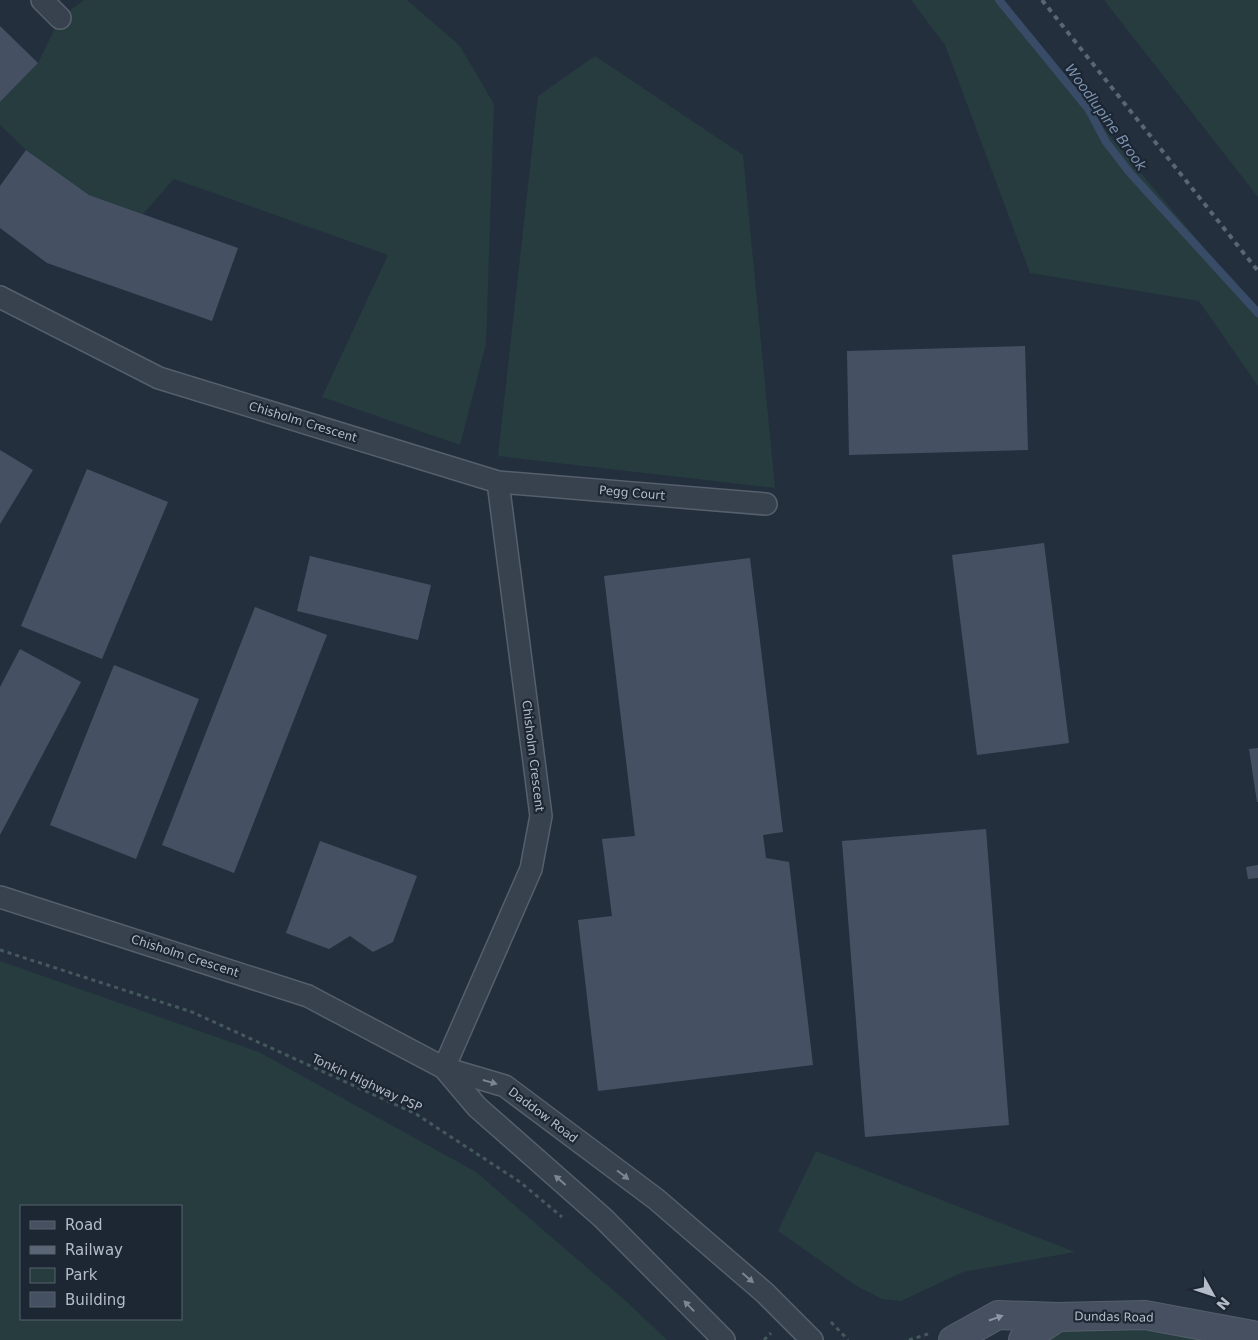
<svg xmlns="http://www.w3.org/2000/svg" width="1258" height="1340" viewBox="0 0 1258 1340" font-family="'DejaVu Sans',sans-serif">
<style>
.green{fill:#263c3f;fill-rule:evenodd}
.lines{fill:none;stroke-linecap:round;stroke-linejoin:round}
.stream{stroke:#394c67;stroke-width:8}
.building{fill:#455162}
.street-casing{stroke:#565f6c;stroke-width:24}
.secondary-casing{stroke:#565f6c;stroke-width:30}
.path{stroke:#44595c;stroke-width:3;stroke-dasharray:4 4;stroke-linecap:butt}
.street{stroke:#38414e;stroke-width:21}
.secondary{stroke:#465061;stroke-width:28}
.rail{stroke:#5a6575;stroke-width:4;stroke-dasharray:5 5;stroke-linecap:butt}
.oneway{fill:#7c8592}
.oneway2{fill:#8e96a5}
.labels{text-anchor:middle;stroke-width:4.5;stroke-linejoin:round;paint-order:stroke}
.street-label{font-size:12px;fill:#b4bcc9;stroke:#1d2633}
.water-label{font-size:14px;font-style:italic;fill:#7c92b1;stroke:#1d2633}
</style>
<rect width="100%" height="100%" fill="#242f3e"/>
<!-- green -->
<path class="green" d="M84,0H407L460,46L494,104L486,344L460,445L322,397L388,255L174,179L143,214L89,195L26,150L0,125V102L38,63L60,18Z
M911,0H999L1125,154L1258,312V386L1199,301L1030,273L945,45Z
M1104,0H1258V197Z
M595,56L743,155L775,488L498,456L538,96Z
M0,961L259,1052L476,1172L628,1303L667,1340H0ZM21,1206H181V1319H21Z
M816,1151L1075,1252L963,1272L901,1301L882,1299L855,1285L778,1231Z
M1058,1317L1258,1340H1023Z"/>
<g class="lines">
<!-- stream -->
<path class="stream" d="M999,0L1089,110L1106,142L1130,173L1258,313"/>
</g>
<!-- building -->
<path class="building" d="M0,26L38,63L0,102Z
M26,150L89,195L238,248L212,321L47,263L0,228V186Z
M1025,346L1028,450L849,455L847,351Z
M0,450L33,470L0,524Z
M87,469L168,502L102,659L21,626Z
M1044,543L1069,743L977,755L952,555Z
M310,556L431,585L418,640L297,611Z
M750,558L783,832L763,835L766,858L789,862L813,1065L598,1091L578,920L612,916L602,839L635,836L604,576Z
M255,607L327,635L234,873L162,845Z
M20,649L81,682L0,835V687Z
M114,665L199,699L136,859L50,825Z
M1258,748V802H1257L1249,749Z
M986,829L1009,1125L865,1137L842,841Z
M320,841L417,876L393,942L373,952L350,936L329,949L286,933Z
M1258,865V878L1248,879L1246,867Z"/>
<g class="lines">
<defs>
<path id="street" d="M42,0L60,18
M0,297L159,378L498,482L541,816L531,869L444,1068
M498,482L766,504
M0,897L308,996L444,1068L505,1086L656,1199L765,1293L812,1340
M444,1068L477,1107L603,1218L724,1340"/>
<path id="secondary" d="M953,1340L998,1315L1058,1317L1145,1315L1258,1336
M1023,1340L1058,1317"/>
</defs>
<!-- street casing -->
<use href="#street" class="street-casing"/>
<!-- secondary casing -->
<use href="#secondary" class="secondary-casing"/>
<!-- path -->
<path class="path" d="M0,950L192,1012L416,1114L520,1182L562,1217
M831,1322L848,1340
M764,1340L771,1333
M909,1340L928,1334"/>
<!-- street -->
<use href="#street" class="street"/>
<!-- secondary -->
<use href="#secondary" class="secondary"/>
<!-- rail -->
<path class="rail" d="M1042,0L1258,271"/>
</g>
<!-- one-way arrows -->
<defs><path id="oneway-solid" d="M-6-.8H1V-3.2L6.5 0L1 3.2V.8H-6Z" transform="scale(1.25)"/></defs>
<g class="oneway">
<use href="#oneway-solid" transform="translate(490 1082) rotate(16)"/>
<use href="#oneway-solid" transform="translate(623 1175) rotate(37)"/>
<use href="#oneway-solid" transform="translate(560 1180) rotate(-139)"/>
<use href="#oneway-solid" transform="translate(748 1278) rotate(41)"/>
<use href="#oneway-solid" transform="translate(689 1306) rotate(-134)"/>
</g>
<use class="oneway2" href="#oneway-solid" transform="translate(996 1318) rotate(-19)"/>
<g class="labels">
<!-- street labels -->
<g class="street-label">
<text transform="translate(303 422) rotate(17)" y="4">Chisholm Crescent</text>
<text transform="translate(632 493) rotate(5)" y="4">Pegg Court</text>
<text transform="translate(533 756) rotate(83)" y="4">Chisholm Crescent</text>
<text transform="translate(185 956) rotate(18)" y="4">Chisholm Crescent</text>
<text transform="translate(367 1083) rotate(25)" y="4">Tonkin Highway PSP</text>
<text transform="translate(543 1115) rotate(37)" y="4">Daddow Road</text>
<text transform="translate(1114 1317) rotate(1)" y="4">Dundas Road</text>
</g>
<!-- water labels -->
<g class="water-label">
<text transform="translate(1106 117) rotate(54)" y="5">Woodlupine Brook</text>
</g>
</g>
<!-- legend -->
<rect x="20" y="1205" width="162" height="115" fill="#1d2633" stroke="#59626f"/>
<rect x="30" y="1221" width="25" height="8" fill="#465061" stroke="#59626f"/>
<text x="65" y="1230" font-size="15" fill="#b4bcc9">Road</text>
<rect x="30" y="1246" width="25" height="8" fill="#5a6575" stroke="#59626f"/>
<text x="65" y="1255" font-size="15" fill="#b4bcc9">Railway</text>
<rect x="30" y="1268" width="25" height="15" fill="#263c3f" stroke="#59626f"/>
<text x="65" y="1280" font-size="15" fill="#b4bcc9">Park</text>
<rect x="30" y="1292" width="25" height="15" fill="#455162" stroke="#59626f"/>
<text x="65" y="1305" font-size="15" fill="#b4bcc9">Building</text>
<!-- north arrow -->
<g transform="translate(1213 1295) rotate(130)" stroke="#1d2633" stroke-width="4" paint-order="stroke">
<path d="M0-4L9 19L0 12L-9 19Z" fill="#b4bcc9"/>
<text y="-8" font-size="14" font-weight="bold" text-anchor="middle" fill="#b4bcc9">N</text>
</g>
</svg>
